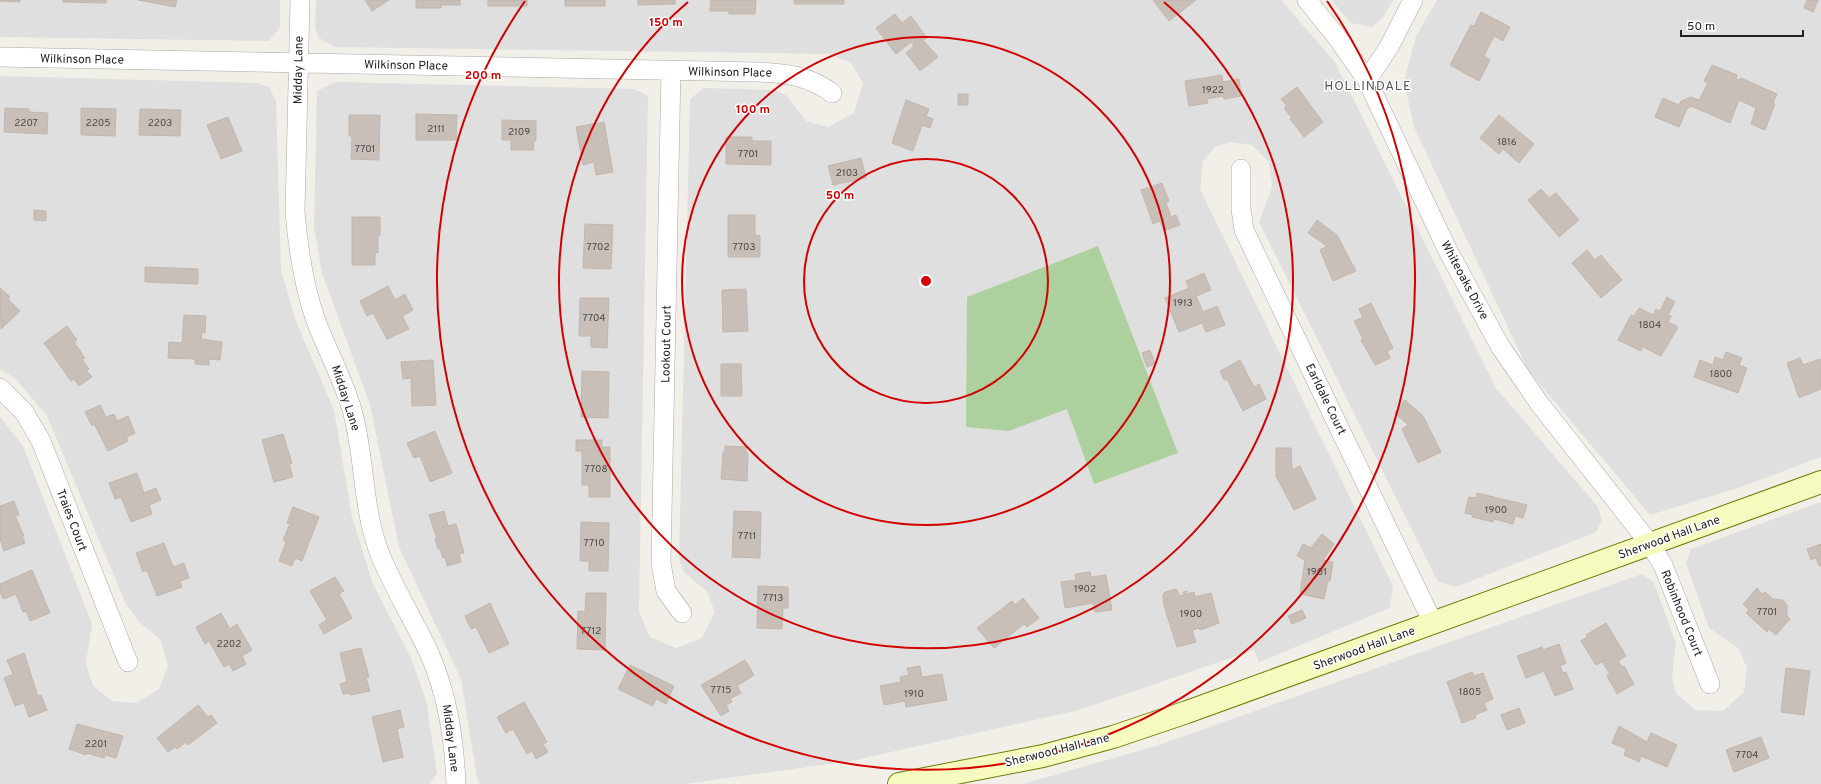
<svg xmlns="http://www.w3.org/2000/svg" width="1821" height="784" viewBox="0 0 1821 784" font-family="Overpass,sans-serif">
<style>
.residential{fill:#e0dfdf}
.forest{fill:#add19e}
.building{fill:#c7bfb8;stroke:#c4b6ab}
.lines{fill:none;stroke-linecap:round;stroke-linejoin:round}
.street-casing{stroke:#a9a9a9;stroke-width:20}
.secondary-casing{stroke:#707d05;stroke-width:24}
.street{stroke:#fff;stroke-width:19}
.secondary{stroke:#f7fabf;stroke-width:22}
.ring{fill:none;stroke:#d40000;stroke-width:2}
.labels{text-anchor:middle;stroke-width:3;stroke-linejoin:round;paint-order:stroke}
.number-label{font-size:10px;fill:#4b4948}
.street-label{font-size:12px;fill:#222;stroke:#fff}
.neighbourhood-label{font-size:13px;letter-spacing:1px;fill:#555;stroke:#fff}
.centre{fill:#d40000;stroke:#fff;stroke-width:2}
.ring-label{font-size:12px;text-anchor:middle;font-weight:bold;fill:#d40000;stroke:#fff;stroke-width:3;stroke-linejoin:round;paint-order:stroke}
</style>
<rect width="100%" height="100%" fill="#f2efe9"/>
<!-- residential -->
<path class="residential" d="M0,0H280V27L269,41L0,37Z
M316,0H1281L1335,62L1496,388L1598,507L1602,520L1596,532L1456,587L1438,582L1259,222L1272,187L1269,162L1252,145L1230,142L1215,147L1203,161L1200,189L1393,586L1390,608L1259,662L1254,650L1079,710L851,761L684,784H480L477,778L461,679L399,547L370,405L322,273L314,227L317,91L335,82L635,89L648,96L639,612L650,637L676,648L702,638L715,612L707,592L684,572L679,559L690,99L704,88L776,90L787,96L806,121L828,127L854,113L863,83L851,63L829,54L334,47L319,38L315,27Z
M1331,0H1393L1382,19L1372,27L1351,23Z
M1437,0H1821V457L1741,487L1650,515L1528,370L1414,127L1404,81L1416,36Z
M0,76L257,83L269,87L276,101L281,270L295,319L334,410L352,517L373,584L411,658L426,700L437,773L430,784H0V417L23,446L92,624L86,663L93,686L112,701L136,703L159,689L168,666L161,640L138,621L125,602L47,416L16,379L0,369Z
M1821,502V784H1023L1156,746L1642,574L1654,583L1676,643L1672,677L1676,693L1695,710L1723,711L1744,692L1747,668L1738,648L1709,628L1686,563L1691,549Z"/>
<!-- forest -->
<path class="forest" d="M1098,246L1178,453L1094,484L1067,409L1009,431L966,427L967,297Z"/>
<!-- building -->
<path class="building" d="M0,0H20V2L0,1Z
M63,0H106V3L63,2Z
M138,0H177L175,7Z
M365,0H389L372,11Z
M416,0H460V5H441V8H416Z
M488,0H527V6H488Z
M565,0H605V6H565Z
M638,0H675V4L638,5Z
M711,0H756L755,14H729V11H710Z
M794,0H844V4H794Z
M1153,0H1196L1169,21Z
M1807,0H1818L1813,12L1804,8Z
M1481,12L1510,27L1503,41L1494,36L1484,56L1490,60L1479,81L1450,65L1471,25L1474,26Z
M895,14L902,23L911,16L927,38L923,40L938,57L920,71L906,53L914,46L911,42L896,54L876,28Z
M1712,65L1737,75L1736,79L1740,80L1741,78L1777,94L1773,103L1775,104L1765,130L1751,124L1756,108L1739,100L1730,123L1691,106L1687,109L1679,127L1655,117L1663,98L1679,105L1681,101L1691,97L1699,100L1708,83L1704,81Z
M1222,75L1223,82L1239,79L1241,96L1224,99L1223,96L1207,99L1208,103L1189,106L1185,81Z
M1297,87L1323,122L1304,137L1290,119L1292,118L1284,108L1287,106L1281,99Z
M958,94H968V105H958Z
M906,100L929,109L926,116L933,119L930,128L922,125L913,151L892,143Z
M5,108L29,109V112L48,113L47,134L4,132Z
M81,108L116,109L115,136L81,135Z
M140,109L181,110L180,136L139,135Z
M416,114L457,115L456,140H416Z
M349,115H380L379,160L351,159L352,136H349Z
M1499,115L1534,144L1519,163L1503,149L1499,154L1480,138Z
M228,117L242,151L221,159L207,125Z
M502,120L536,121V141H533L534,150H511V140H502Z
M604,122L613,172L596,175L594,162L583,165L576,127Z
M726,137H752V141H771V165L726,164Z
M861,158L866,178L833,185L828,166Z
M1162,183L1169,201L1166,202L1171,217L1176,215L1180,225L1164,231L1160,221L1153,224L1141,190Z
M1541,189L1549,198L1556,193L1579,220L1559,237L1528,200Z
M34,210L46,211V221L34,220Z
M728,215H755V235L760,236V257H728Z
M352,217H380V235H378V253L375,252V265H352Z
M1317,220L1337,235L1356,271L1333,281L1320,250L1327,246L1308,233Z
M585,224L613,225L611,269L583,268Z
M1587,250L1595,260L1601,255L1622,280L1601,298L1572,263Z
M145,267L198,269V284L145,282Z
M1204,273L1211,290L1196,296L1203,312L1217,306L1225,325L1206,332L1202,323L1179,332L1165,298L1189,288L1186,281Z
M388,286L395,300L405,294L413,310L402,316L409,329L387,339L373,313L367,316L360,301Z
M0,288L10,297L8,299L20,311L1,329Z
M746,289L748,331L723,332L722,290Z
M1667,297L1675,302L1668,315L1671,316L1668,322L1678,327L1661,356L1643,347L1641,351L1618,340L1631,315L1634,316L1639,308L1653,315L1656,309L1660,311Z
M580,298H609L607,348L591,347V336H579Z
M1371,303L1393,348L1387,351L1390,358L1375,365L1361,340L1363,339L1354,321L1363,317L1359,309Z
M184,315L206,316L205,333L202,332L201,339L222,342L220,360L209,359V365L195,364V359L168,358L169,342L182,343Z
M67,326L77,340L74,342L85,358L82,359L89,369L87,371L92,377L79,386L74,379L71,381L44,343Z
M1150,350L1155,364L1147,367L1142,353Z
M1726,352L1742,358L1739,365L1747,368L1738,393L1694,377L1700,360L1713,365L1715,357L1723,360Z
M1800,358L1803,365L1820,359L1821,389L1799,398L1787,363Z
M433,360L436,405L412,406L411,378L403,379L401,362Z
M1240,360L1254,387L1259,384L1266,399L1243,411L1227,379L1224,380L1220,371Z
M721,364H741L742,396H721Z
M582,371L609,372L608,418L581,417Z
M1405,400L1423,416L1441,452L1418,463L1402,429L1408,425L1395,413Z
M100,405L106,417L114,414L117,421L128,416L135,433L126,437L128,441L108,451L94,424L92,426L85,412Z
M435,431L452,473L430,482L420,456L414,458L407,443Z
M283,434L292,463L289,464L293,477L274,482L262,440Z
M576,440H602V447H610V497H589V485H582V451H576Z
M725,446L746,447V453H748L747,481L721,479L723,452H725Z
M1276,448H1291L1292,470L1300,466L1316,499L1294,510L1276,476Z
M137,473L144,493L156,488L161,500L149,505L152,514L131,522L121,497L115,499L109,483Z
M1477,493L1527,505L1523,518L1515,516L1513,524L1494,519L1493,522L1472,517L1473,515L1465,513L1469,497L1476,498Z
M14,501L19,515L15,516L24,536H22L25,543L4,551L0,539V506Z
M293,507L319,517L302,561L295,558L292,566L279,561L286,542L283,540L290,524L287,523Z
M444,511L448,526L456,524L464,553L459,554L461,562L447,566L445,557L443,558L440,549H438L435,539H437L429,515Z
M734,511L761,512L760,558L732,557Z
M581,522L609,523L608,571H589V561H580Z
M1322,534L1334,544L1323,560L1333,562L1330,581H1328L1324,599L1300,594L1305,560L1297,556L1303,544L1311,548Z
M164,543L173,567L184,563L189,578L180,581L182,587L157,596L147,570L143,572L136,553Z
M1821,544V565L1819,566L1816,558L1811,560L1807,549Z
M32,570L50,613L30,621L26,611L23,612L16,594L3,599L0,592V584Z
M1090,572L1091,577L1106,575L1112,610L1095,612L1093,603L1065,608L1061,582L1076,580L1075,574Z
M335,577L344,591L339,594L352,618L324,634L319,625L327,620L310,591Z
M758,586L788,587V608H783L782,629L757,628Z
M1757,588L1762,594L1765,592L1773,599L1783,600L1787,605V616L1790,619L1776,635L1769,629L1767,632L1746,613L1749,610L1743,604Z
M1176,589L1180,596L1184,595L1183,592L1187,591V594L1194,592L1195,597L1211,593L1219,623L1200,630L1199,628L1192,630L1196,642L1177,647L1164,606L1163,595L1165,592Z
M586,593H606L605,650L577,649L578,611L585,612Z
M1023,598L1039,618L1027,627L1024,624L994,648L977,628L1012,601L1015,605Z
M490,603L509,644L489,653L476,627L471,629L465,616Z
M1302,610L1306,618L1292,624L1288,616Z
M221,613L230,629L237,624L252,650L242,656L246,664L233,671L229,664L224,667L209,641L205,644L196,627Z
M1606,623L1626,656L1618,661L1622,667L1624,666L1634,684L1617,694L1607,676L1610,674L1602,662L1596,665L1581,641L1587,637L1586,635Z
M1559,644L1566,663L1560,666L1563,673L1566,672L1573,689L1555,696L1544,671L1526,678L1517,656L1542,647L1543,650Z
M361,648L369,677L366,678L370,691L351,695L350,693L343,694L340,684L347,682L340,653Z
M24,653L38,696L41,695L47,710L29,717L24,703L15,706L4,678L13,674L7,660Z
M745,660L754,675L737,686L741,693L730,699L732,702L726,705L729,711L721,716L701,685Z
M630,665L674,686L666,704L656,699L653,706L618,689Z
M920,666L922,677L942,674L947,700L906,707L905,701L884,705L880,686L901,682L900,677L909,675L907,668Z
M1786,668L1810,671L1804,715L1781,712Z
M1472,672L1474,676L1483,673L1493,699L1484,703L1487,710L1475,715L1476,718L1462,723L1447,682Z
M524,702L547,742L543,744L548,752L536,759L532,751L527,754L513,729L506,733L497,717Z
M198,705L208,717L211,715L217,723L188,745L186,742L177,749L175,747L168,752L157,738Z
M1519,708L1525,723L1507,730L1501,715Z
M400,710L404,727L397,729L403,757L383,762L372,717Z
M77,724L123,736L116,758L105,755L104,758L86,753V755L69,749Z
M1619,726L1647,742L1651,733L1677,745L1667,767L1641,756L1639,762L1624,755L1626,749L1612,743Z
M1761,737L1769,758L1734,772L1726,750Z"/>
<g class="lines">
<defs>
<path id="street" d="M300,0L295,212C298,248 303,283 315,318C326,349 343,378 352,410C365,456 362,504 378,549C392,587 414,619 430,655C448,697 454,739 456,784
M1307,0L1336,36L1367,80L1448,251L1500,346L1539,403L1650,544L1663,565L1710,684
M0,57L758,72C786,73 809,76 832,93
M671,70L661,563L666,591L682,613
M1367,80L1389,47L1413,0
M1241,169V209L1244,230L1433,623
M0,388L24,412L41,441L128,662"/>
<path id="secondary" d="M899,784L1043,756L1113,737L1187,712L1821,482"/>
</defs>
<!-- street casing -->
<use href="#street" class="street-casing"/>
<!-- secondary casing -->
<use href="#secondary" class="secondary-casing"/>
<!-- street -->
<use href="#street" class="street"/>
<!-- secondary -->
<use href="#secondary" class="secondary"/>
</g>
<!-- distance rings -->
<g class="ring">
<circle cx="926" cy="281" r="122"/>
<circle cx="926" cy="281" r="244"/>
<path d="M1164 2A367 367 0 1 1 688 2"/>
<path d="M1327 1A489 489 0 1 1 525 1"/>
</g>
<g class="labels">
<!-- number labels -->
<g class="number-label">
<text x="1213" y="93">1922</text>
<text x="26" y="126">2207</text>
<text x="98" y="126">2205</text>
<text x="160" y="126">2203</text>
<text x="436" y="132">2111</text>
<text x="519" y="135">2109</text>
<text x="1507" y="145">1816</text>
<text x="365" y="152">7701</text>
<text x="748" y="157">7701</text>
<text x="847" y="176">2103</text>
<text x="598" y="250">7702</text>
<text x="744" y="250">7703</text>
<text x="1183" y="306">1913</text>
<text x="594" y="321">7704</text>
<text x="1650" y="328">1804</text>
<text x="1721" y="377">1800</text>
<text x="596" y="472">7708</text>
<text x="1496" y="513">1900</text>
<text x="747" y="539">7711</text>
<text x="594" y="546">7710</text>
<text x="1317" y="575">1901</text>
<text x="1085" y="592">1902</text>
<text x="773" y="601">7713</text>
<text x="1767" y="615">7701</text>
<text x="1191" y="617">1900</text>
<text x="591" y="634">7712</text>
<text x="229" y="647">2202</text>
<text x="721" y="693">7715</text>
<text x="1470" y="695">1805</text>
<text x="914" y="697">1910</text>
<text x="96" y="747">2201</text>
<text x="1747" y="758">7704</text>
</g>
<!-- street labels -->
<g class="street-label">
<text transform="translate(82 59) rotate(1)" y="4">Wilkinson Place</text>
<text transform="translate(406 65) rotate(1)" y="4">Wilkinson Place</text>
<text transform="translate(298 70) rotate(-89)" y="4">Midday Lane</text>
<text transform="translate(730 72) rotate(1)" y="4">Wilkinson Place</text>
<text transform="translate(1465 280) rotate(62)" y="4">Whiteoaks Drive</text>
<text transform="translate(666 344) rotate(-89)" y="4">Lookout Court</text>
<text transform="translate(346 398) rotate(72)" y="4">Midday Lane</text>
<text transform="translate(1326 399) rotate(64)" y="4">Earldale Court</text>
<text transform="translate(72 520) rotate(69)" y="4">Traies Court</text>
<text transform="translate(1669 537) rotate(-20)" y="4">Sherwood Hall Lane</text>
<text transform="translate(1682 613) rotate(68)" y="4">Robinhood Court</text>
<text transform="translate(1364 648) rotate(-20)" y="4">Sherwood Hall Lane</text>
<text transform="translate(451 738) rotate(83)" y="4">Midday Lane</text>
<text transform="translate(1057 750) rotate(-14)" y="4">Sherwood Hall Lane</text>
</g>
<!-- neighbourhood labels -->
<g class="neighbourhood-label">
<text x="1368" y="90">HOLLINDALE</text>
</g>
</g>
<circle cx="926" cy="281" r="6" class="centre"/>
<g class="ring-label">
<text x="666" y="26">150 m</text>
<text x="483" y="79">200 m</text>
<text x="753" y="113">100 m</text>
<text x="840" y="199">50 m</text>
</g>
<!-- scale -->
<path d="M1681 30v6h122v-6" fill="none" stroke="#222222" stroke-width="2"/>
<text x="1687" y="30" font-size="12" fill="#222222" stroke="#ffffff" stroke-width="3" paint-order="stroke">50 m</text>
</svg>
